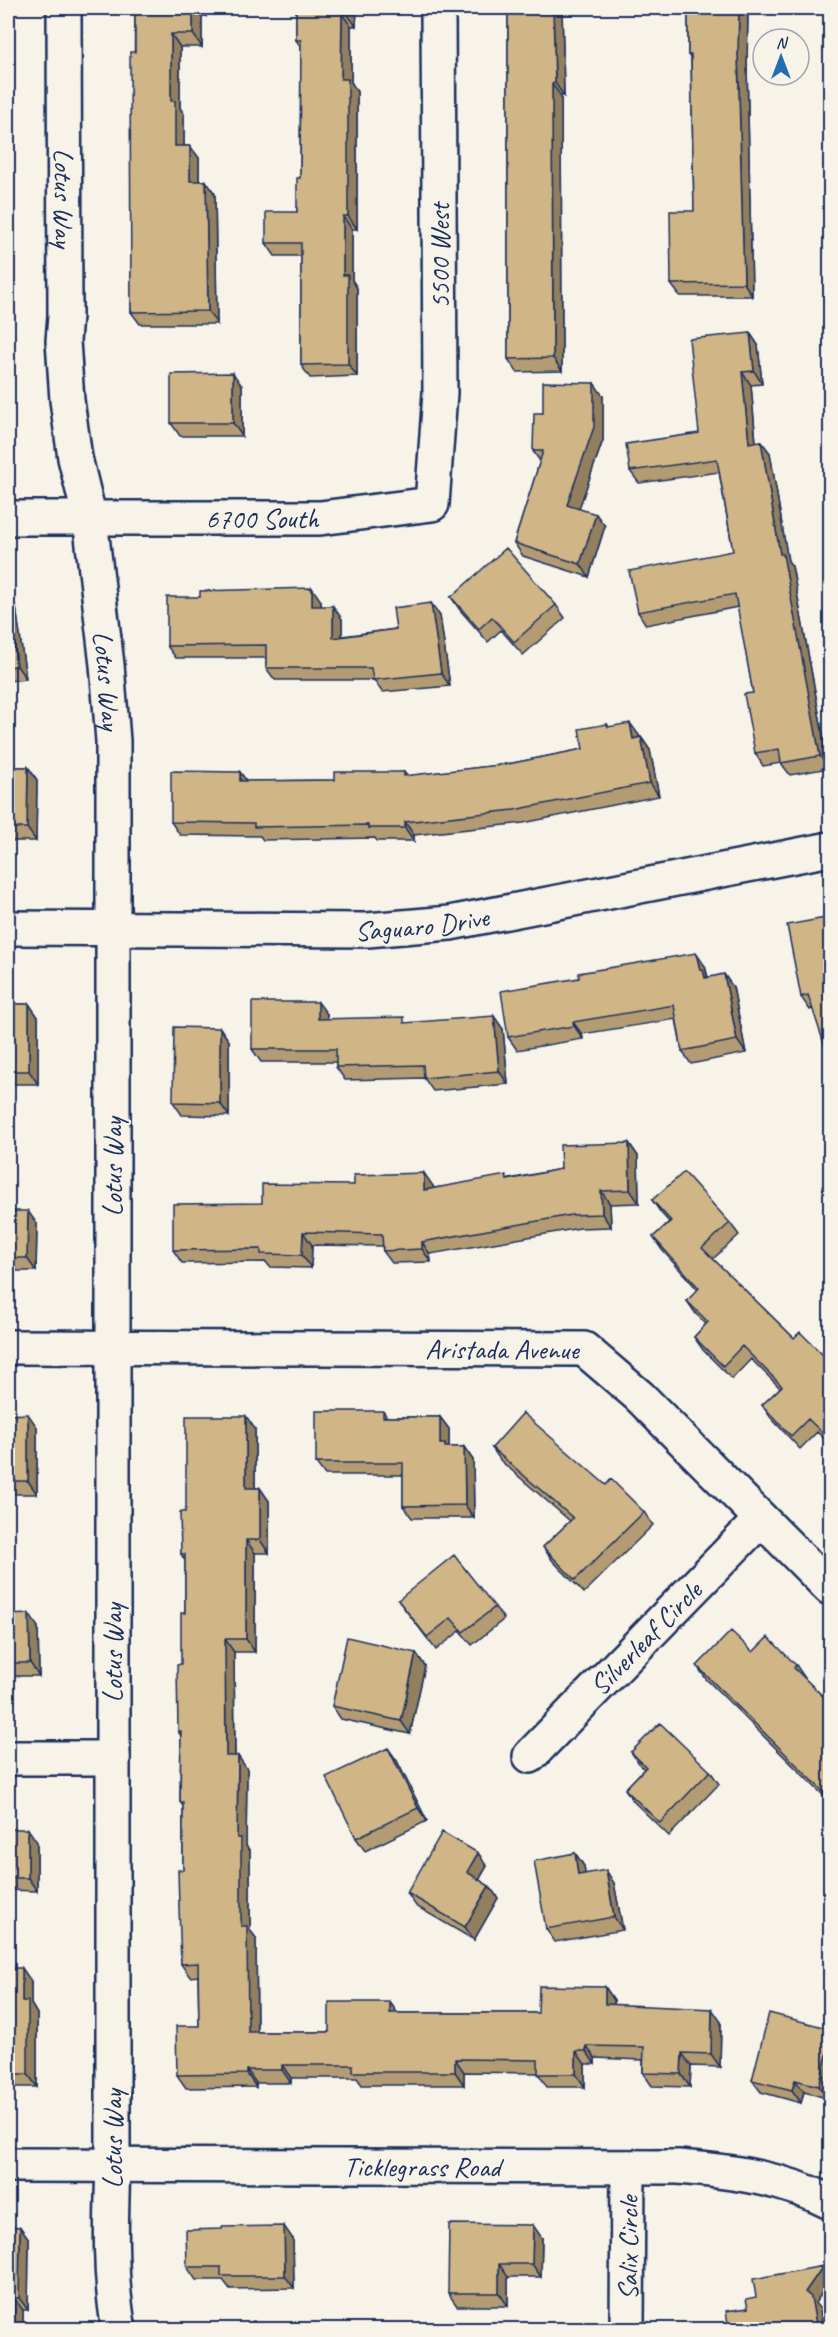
<svg xmlns="http://www.w3.org/2000/svg" width="838" height="2337" viewBox="0 0 838 2337" font-family="Caveat,sans-serif">
<style>
.lines{fill:none;stroke-linecap:round;stroke-linejoin:round}
.street-casing{stroke:#1b2f5e;stroke-width:38}
.street{stroke:#f7f3e8;stroke-width:33}
.wall{fill:#b39c73;stroke:#1b2f5e;stroke-width:1.5}
.shaded-wall{fill:#927f5e;stroke:#1b2f5e;stroke-width:1.5}
.building{fill:#d0b586;stroke:#1b2f5e;stroke-width:1.5}
.labels{text-anchor:middle;stroke-width:4.5;stroke-linejoin:round;paint-order:stroke}
.street-label{font-size:28px;fill:#1b2f5e;stroke:#f7f3e8}
</style>
<rect width="100%" height="100%" fill="#f7f3e8"/>
<filter id="ink" filterUnits="userSpaceOnUse"><feTurbulence type="fractalNoise" baseFrequency=".0167" numOctaves="2"/><feDisplacementMap in="SourceGraphic" scale="12" xChannelSelector="R" yChannelSelector="G"/><feConvolveMatrix kernelMatrix="1 2 1 2 8 2 1 2 1" color-interpolation-filters="sRGB"/></filter>
<g filter="url(#ink)">
<g class="lines">
<defs>
<g id="street">
<path id="s1" d="M64,8L65,316L63,341L67,400L75,458L90,519L107,665L113,741V2165C111,2220 109,2275 119,2330"/>
<path id="s2" d="M8,518H320L432,504L440,393L438,8"/>
<path id="s3" d="M8,928L367,930L450,923L830,849"/>
<path id="s4" d="M8,1347L584,1349L639,1396L830,1588"/>
<path id="s5" d="M530,1756L761,1519"/>
<path d="M8,1758H113"/>
<path id="s6" d="M8,2165L678,2167C730,2171 783,2178 830,2202"/>
<path id="s7" d="M627,2330L628,2167"/>
</g>
</defs>
<!-- street casing -->
<use href="#street" class="street-casing"/>
<!-- street -->
<use href="#street" class="street"/>
</g>
<!-- wall -->
<path class="wall" d="M135,8H206V16H202V47H180V108L184,114V146H190L199,158V181H206L215,194L217,324H140L131,312Z
M296,8H357L356,26H351V82L357,92V229H352V280L357,288V376L310,378L301,365V256H275L266,243L297,212L300,178L301,47L296,40Z
M508,8H562L564,96H561L562,371L517,372L508,359Z
M688,8H748L747,66L752,296H680L671,284L694,211L691,59L688,55Z
M750,333L758,345L762,384L751,385L756,442L761,441L770,453L788,561L792,566L829,768L790,775L781,763L763,766L755,753L753,693L738,607L646,625L638,612L733,551L719,472L639,483L630,471L699,433Z
M242,386V436H180L171,423Z
M603,396V440L579,508L605,526L589,577L523,556L514,543L540,461L533,451L543,413Z
M8,595L16,607L26,679L8,681Z
M451,597L556,605L565,618L523,655L501,630L488,642L460,610Z
M321,601V606L342,619V636L396,629L431,603L440,616L450,686L382,692L374,680H275L266,668V658H176L167,646Z
M607,724L609,727L639,735V737H641L650,750L659,796L523,823L414,835V841H377L375,838L263,840L260,836L180,835L171,822L240,772L246,781L335,780L404,772L407,776L508,764L583,749Z
M8,767H28L37,780L36,841H8Z
M831,917L812,1009L810,1010L801,997Z
M705,966L708,977L733,987L746,1053L691,1064L682,1051L676,1019L582,1034L583,1039L517,1050L508,1037Z
M8,1004H29L38,1017V1084H8Z
M327,1014V1019L408,1023L503,1029L508,1084L433,1091L424,1078L345,1080L336,1067V1062H261L252,1049Z
M220,1028L229,1041V1116L182,1115L173,1102Z
M629,1143L638,1156L639,1203L610,1204L611,1227L580,1228L430,1254L431,1262L392,1263L383,1251L382,1246L312,1245L311,1268L270,1267L266,1262L182,1263L173,1250L262,1203L354,1185L433,1186V1188L509,1179L561,1169Z
M652,1200L730,1223L739,1235L713,1259L794,1338L831,1363V1445L817,1432L800,1449L771,1418L762,1405L780,1388L751,1359L732,1379L703,1350L694,1337L706,1324L696,1314L687,1301L698,1290L662,1250L653,1237L669,1222L661,1213Z
M8,1211L37,1224L36,1271H8Z
M383,1411L387,1417H440L449,1429V1447H464L473,1460L474,1518H412L403,1506V1475H325L316,1463Z
M8,1415L37,1427V1494H8Z
M255,1429V1488H260L269,1501V1553H255V1652H234L235,1756L247,1769L246,1846L250,1851V1930L256,1938L257,2032H329L398,2013H538L605,1987L614,2000V2005L721,2022L720,2067L691,2066L690,2087L652,2086L643,2073V2060L595,2058V2064H585V2087H547L538,2073L464,2072V2085H362L357,2078H291V2083H256V2087L186,2088L177,2075L199,2026L198,1976L190,1977L181,1964L183,1870V1806L180,1802L181,1736L178,1731L185,1613V1561L181,1554L185,1512Z
M492,1448L606,1485L644,1512L653,1525L584,1593L552,1560L543,1547L570,1521L501,1461Z
M398,1600L495,1607L504,1619L472,1645L460,1631L436,1650Z
M8,1615L38,1627L39,1676H8Z
M753,1652L796,1665L805,1678V1679L831,1704V1803L706,1679L697,1666Z
M416,1653L425,1666L410,1734L341,1719L332,1706Z
M631,1752L710,1771L719,1784L669,1836L634,1802L625,1789L644,1769L640,1765Z
M397,1761L427,1821L365,1851L356,1838Z
M8,1829L37,1842V1891L8,1890Z
M478,1853L487,1866L479,1880L489,1886L498,1898L474,1940L416,1906L407,1893Z
M575,1853L584,1866L585,1874L614,1883L623,1930L555,1942L546,1929Z
M8,1968L31,1981V2004L37,2014V2087H8Z
M831,2029V2087L827,2098L804,2092L801,2103L761,2092L752,2080Z
M20,2227L29,2239L28,2310H23V2330H8Z
M542,2238L541,2277H508V2306H457L448,2293Z
M293,2239L294,2288L230,2289L223,2280H196L187,2267Z"/>
<!-- shaded-wall -->
<path class="shaded-wall" d="M193,8H196L202,16V47L193,34Z
M201,8H206V16Z
M348,8H357L356,26L347,14Z
M553,8H562L564,96L555,83Z
M739,8H748L747,66L752,296L744,283L738,54Z
M342,14L351,26V82L357,92V229L348,216L341,79Z
M171,34L180,47V108L184,114V159L175,146L171,101Z
M552,84L561,96L562,371L553,358Z
M190,146L199,158V194L190,181Z
M206,181L215,194L217,324L208,311Z
M343,216L352,229V280L357,288V376L348,364L343,275Z
M750,333L758,345L762,384L754,371Z
M742,372L751,385L757,456L749,443Z
M233,373L242,386V436L233,423Z
M594,383L603,396V440L576,517L567,505Z
M761,441L770,453L788,561L792,566L829,768L820,756L780,554Z
M596,514L605,526L589,577L580,564Z
M312,588L321,601V619L312,606Z
M8,595L16,607L26,679L17,666Z
M431,603L440,616L450,686L441,673Z
M333,606L342,619V650L333,638Z
M630,723L639,735L642,752L633,739Z
M641,737L650,750L659,796L650,783Z
M28,767L37,780L36,841L27,828Z
M240,772L249,784L240,781Z
M405,822L414,835V841L405,828Z
M696,953L705,966L707,976L712,983L714,991L700,970Z
M724,974L733,987L746,1053L737,1040Z
M318,1002L327,1014V1032L318,1019Z
M29,1004L38,1017V1084L29,1071Z
M494,1016L503,1029L508,1084L499,1071Z
M573,1022L582,1034L583,1039L574,1026Z
M220,1028L229,1041V1116L220,1103Z
M629,1143L638,1156L639,1203L630,1190Z
M424,1173L433,1186V1203L424,1190Z
M601,1191L610,1204L611,1227L602,1214Z
M28,1211L37,1224L36,1271L27,1258Z
M303,1232L312,1245L311,1268L302,1255Z
M422,1242L430,1254L431,1262L422,1249Z
M28,1414L37,1427V1494L28,1481Z
M246,1416L255,1429V1501L246,1488Z
M440,1417L449,1429V1449L440,1444Z
M464,1447L473,1460L474,1518L465,1505Z
M260,1488L269,1501V1553L260,1540Z
M246,1540L255,1553V1652L246,1639Z
M29,1614L38,1627L39,1676L30,1663Z
M225,1639L234,1652L235,1769L226,1756Z
M416,1653L425,1666L410,1734L401,1721Z
M388,1748L397,1761L427,1821L418,1808Z
M238,1756L247,1769L246,1846L250,1851V1930L256,1938L257,2045L248,2032L241,1926L237,1838Z
M28,1829L37,1842V1891L28,1878Z
M478,1853L487,1866L476,1885L467,1872Z
M575,1853L584,1866L587,1888L578,1875Z
M606,1870L614,1883L623,1930L614,1917Z
M489,1886L498,1898L474,1940L465,1927Z
M22,1968L31,1981V2004L37,2014V2087L28,2074L22,2001Z
M605,1987L614,2000V2017L605,2004Z
M390,2002L399,2015L390,2013Z
M712,2009L721,2022L720,2067L711,2054Z
M831,2039V2087L827,2098L819,2086Z
M586,2046L595,2058V2064L586,2051Z
M576,2051L585,2064V2087L576,2074Z
M682,2053L691,2066L690,2087L681,2074Z
M455,2059L464,2072V2085L455,2072Z
M282,2065L291,2078V2083L282,2070Z
M247,2070L256,2083V2087L247,2074Z
M795,2080L804,2092L801,2103L792,2090Z
M533,2225L542,2238L541,2277L532,2264Z
M284,2226L293,2239L294,2288L285,2276Z
M20,2227L29,2239L28,2310L19,2298Z
M499,2264L508,2277V2306L499,2293Z
M823,2266L831,2277V2280L815,2303L820,2309L823,2330H817L805,2292Z
M14,2298L23,2310V2330H14Z"/>
<!-- building -->
<path class="building" d="M135,8H193V34H171V101H175V146H190V181H206L208,311L131,312L130,52H135Z
M296,8H348L347,14H342L341,79H348V216H343V275H348V364L301,365V243H266V212H297V178H300L301,40H296Z
M508,8H553L555,83L552,84L553,358L508,359Z
M688,8H739L738,54L744,283L671,284L670,211H694L691,55H688Z
M750,333L754,371L742,372L749,443L761,441L780,554H783L820,756L781,763L779,749L755,753L744,694L753,693L735,594L638,612L629,571L733,551L717,459L630,471L626,444L699,433L689,339Z
M233,373V423H171V374Z
M543,382L594,383V427L567,505L596,514L580,564L514,543L543,451H533L534,413H543Z
M506,548L556,605L514,642L492,617L479,629L451,597Z
M312,588V606H333V638L396,629L393,608L431,603L441,673L373,680L371,668H266V645L167,646V597H200V591Z
M8,600L17,666L8,667Z
M630,723L633,739L641,737L650,783L514,810L405,822V828H368V825L254,827V823L171,822V771L240,772V781L335,780V772H404V776L508,764L583,749L579,729L607,724L608,727Z
M8,767H28L27,828H8Z
M831,917V1065L808,995L801,997L787,925Z
M696,953L700,970H703L705,978L724,974L737,1040L682,1051L674,1005L573,1022L574,1026L508,1037L501,991L579,978V973Z
M252,1002H318V1019L404,1017V1023L494,1016L499,1071L424,1078L423,1065L336,1067V1049H252Z
M8,1004H29V1071H8Z
M174,1027L220,1028V1103L173,1102Z
M629,1143L630,1190L601,1191L602,1214L571,1215L422,1242V1249L383,1251L382,1234L303,1232L302,1255L261,1254V1249L173,1250V1204L262,1203V1184L354,1185V1175L424,1173V1190L506,1175L507,1180L561,1169L560,1145Z
M684,1172L730,1223L702,1248L794,1338L800,1332L831,1363V1441L808,1419L791,1436L762,1405L782,1386L742,1346L723,1366L694,1337L708,1322L687,1301L699,1288L653,1237L671,1221L652,1200Z
M8,1211H28L27,1258H8Z
M316,1411H383V1417H440V1444H445V1447H464L465,1505L403,1506V1463H316Z
M523,1413L606,1485L611,1479L644,1512L575,1580L543,1547L573,1518L492,1448Z
M28,1414V1481H8V1415Z
M186,1416H246V1488H260V1540H246V1639H225L226,1756H238L237,1838H241V1926H247L248,2032H329V2002H390V2013H538L539,1986L605,1987V2004L712,2009L711,2054L682,2053L681,2074L643,2073L644,2047L586,2046V2051H576V2074H538V2060L455,2059V2072H353V2065H282V2070H247V2074L177,2075L176,2026H199L198,1963L181,1964L179,1907L178,1870H183V1802H180L181,1731H178L177,1665L181,1664V1613H185V1554H181L180,1512H185L186,1506Z
M454,1555L495,1607L463,1632L451,1618L427,1637L398,1600Z
M29,1614L30,1663H8V1615Z
M731,1631L753,1652L768,1637L796,1665L794,1668L831,1704V1799L697,1666Z
M347,1637L416,1653L401,1721L332,1706Z
M660,1723L710,1771L660,1823L625,1789L646,1767L631,1752Z
M388,1748L418,1808L356,1838L326,1777Z
M8,1829H28V1878H8Z
M442,1832L478,1853L467,1872L489,1886L465,1927L407,1893Z
M575,1853L578,1875L606,1870L614,1917L546,1929L534,1861Z
M8,1968H22V2001H28V2074H8Z
M769,2013L831,2029V2039L819,2086L795,2080L792,2090L752,2080Z
M449,2224L533,2225L532,2264H499V2293H448Z
M8,2226L20,2227L19,2298H14V2330H8Z
M284,2226L285,2276H221V2267H187L186,2230L222,2229V2227Z
M823,2266L805,2292L811,2297L817,2330H729L726,2311L748,2308L746,2299L756,2297L753,2279Z
M254,2321L258,2330H232Z"/>
</g>
<g class="labels">
<!-- street labels -->
<g class="street-label">
<text dy="10" stroke="none"><textPath href="#s1" startOffset="190">Lotus Way</textPath></text>
<text transform="translate(439 256) rotate(-90)" y="10">5500 West</text>
<text dy="10" stroke="none"><textPath href="#s2" startOffset="254">6700 South</textPath></text>
<text dy="10" stroke="none"><textPath href="#s1" startOffset="676">Lotus Way</textPath></text>
<text dy="10" stroke="none"><textPath href="#s3" startOffset="414">Saguaro Drive</textPath></text>
<text transform="translate(112 1167) rotate(-90)" y="10">Lotus Way</text>
<text dy="10" stroke="none"><textPath href="#s4" startOffset="494">Aristada Avenue</textPath></text>
<text dy="10" stroke="none"><textPath href="#s5" startOffset="165">Silverleaf Circle</textPath></text>
<text transform="translate(112 1653) rotate(-90)" y="10">Lotus Way</text>
<text transform="translate(112 2139) rotate(-90)" y="10">Lotus Way</text>
<text dy="10" stroke="none"><textPath href="#s6" startOffset="414">Ticklegrass Road</textPath></text>
<text dy="10" stroke="none"><textPath href="#s7" startOffset="82">Salix Circle</textPath></text>
</g>
</g>
<!-- margin -->
<rect width="838" height="2337" fill="none" stroke="#f7f3e8" stroke-width="30"/>
<rect x="15" y="15" width="808" height="2307" fill="none" stroke="#1b2f5e" stroke-width="2" filter="url(#ink)"/>
<!-- north arrow -->
<g transform="translate(781 57)"><circle r="28" fill="#f7f3e8" stroke="#9fa5b1" stroke-width="1.5"/>
<path d="M0-4.5L10 22L0 15L-10 22Z" fill="#1f6fb2"/>
<text y="-9" font-size="16" font-weight="bold" text-anchor="middle" fill="#1b2f5e">N</text>
</g>
</svg>
